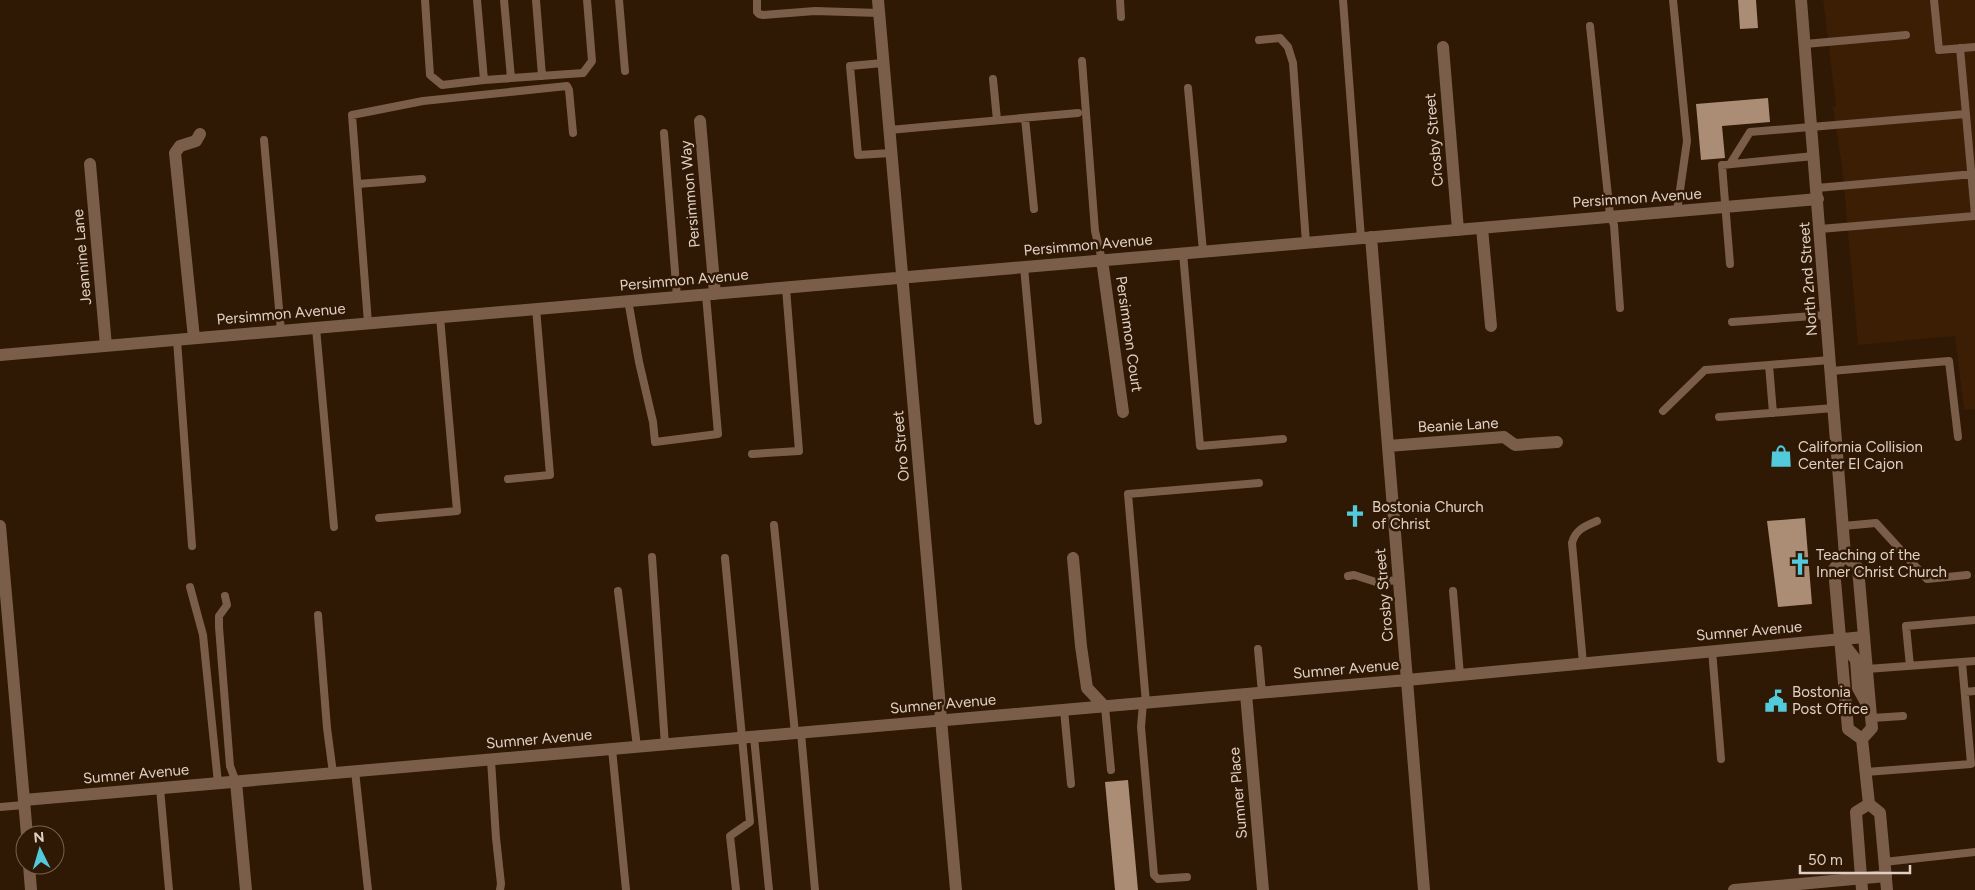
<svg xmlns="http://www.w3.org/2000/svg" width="1975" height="890" viewBox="0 0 1975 890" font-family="Figtree,sans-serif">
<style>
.built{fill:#3b1e04}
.building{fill:#ab8d76}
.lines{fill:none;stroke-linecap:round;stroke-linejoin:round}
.service{stroke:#7b5e49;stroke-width:8}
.minor{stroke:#7b5e49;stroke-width:12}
.tertiary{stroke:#7b5e49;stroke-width:12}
.secondary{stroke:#7b5e49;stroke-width:12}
.labels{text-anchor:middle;stroke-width:5;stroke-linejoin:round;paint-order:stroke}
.street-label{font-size:15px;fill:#e0d0c4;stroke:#2f1804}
.poi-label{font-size:15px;fill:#e0d0c4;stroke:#2f1804;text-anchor:start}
</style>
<rect width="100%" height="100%" fill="#2f1804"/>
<!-- built -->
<path class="built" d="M1823,0H1975V409L1964,410L1955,336L1858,345L1843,175L1833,107L1836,106Z"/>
<!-- building -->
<path class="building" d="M1738,0H1756L1758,28L1740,29Z
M1768,98L1770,122L1722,126L1725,158L1701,160L1696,104Z
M1805,518L1812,604L1778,607L1767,521Z
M1128,780L1138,890H1115L1105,782Z"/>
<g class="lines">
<!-- service -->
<path class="service" d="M425,0L430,75L442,85L484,80
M477,0L484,80L583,73L592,61L587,0
M504,0L511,78
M536,0L542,76
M619,0L625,71
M757,0V12L759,14L763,15L815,11L879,13
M1120,0L1121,17
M1343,0L1361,238
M1673,0L1687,141L1677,211
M1934,0L1939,50L1975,47
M1590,26L1610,215L1614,225L1620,308
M1259,40L1280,38L1288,47L1293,63L1306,243
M1805,44L1906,35
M1960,48L1975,215
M1082,61L1095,231L1102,260
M883,63L850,66L858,155L891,153
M993,79L997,120
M1188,88L1203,251
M1025,118L1034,209
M889,130L1078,113
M664,133L677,297
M264,140L281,331
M1730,164L1750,132L1966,114
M358,184L422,179
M1817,188L1974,174
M1820,229L1975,216
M1183,253L1200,446L1283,439
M1730,264L1722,165L1814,156
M1024,267L1038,421
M628,300L639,362L653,422L655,442L718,434L706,295
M1732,322L1827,315
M368,323L352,115L423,101L567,86L569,90L573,133
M316,328L334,527
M177,340L192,546
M1769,365L1830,360
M1831,371L1949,361L1958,437
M1663,411L1705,370L1769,365L1773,413
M1719,417L1834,408
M752,454L799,451L786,288
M508,479L550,475L536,308
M379,518L457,511L440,317
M774,525L795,733
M1843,526L1876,523L1927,579L1967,575
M652,557L665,745
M725,558L750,822L730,836L736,890
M1348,576L1354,575L1376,582L1399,580
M190,587L203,635L218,783
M618,591L637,747
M1453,591L1460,675
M225,596L227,605L219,616V627L230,766L236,782
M318,615L327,728L333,773
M1258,649L1262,693
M1712,650L1721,759
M1583,663L1572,543C1575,530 1585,526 1597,521
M1910,666L1906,626L1975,620
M1867,669L1975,661
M1965,692L1975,691
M1143,703L1141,727L1154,875L1158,879L1187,877
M1146,703L1128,494L1259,483
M1105,707L1111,770
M1064,710L1071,784
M1872,718L1903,716
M801,733L815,890
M754,737L769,890
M612,749L626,890
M491,760L496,838L501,884L500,890
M355,771L368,890
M1866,772L1971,764L1962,662
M160,788L169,890
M0,807L24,805
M1884,862L1975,852"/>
<!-- minor -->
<path class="minor" d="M878,0L956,890
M1443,47L1458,230
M700,121L715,294
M90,164L106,346
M1482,228L1491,326
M1371,237L1424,890
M1102,260L1123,412
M194,338L175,153L180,146L196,141L200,134
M0,355L1818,199
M1388,446L1504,437L1515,445L1557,442
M1073,558L1081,646L1087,688L1105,707
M1246,694L1263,890
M236,782L246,890
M24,800L1407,680L1864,637
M1734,890L1886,876"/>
<!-- tertiary -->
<path class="tertiary" d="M0,526L27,835
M29,865L31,890"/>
<!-- secondary -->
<path class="secondary" d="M1801,0L1845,555L1858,568L1872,728L1862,739
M1845,555L1834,569L1848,729L1862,739L1869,804L1880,813L1887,890
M1840,639L1856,660L1858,688L1868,706
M1862,890L1856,812L1869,804"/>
</g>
<!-- icons -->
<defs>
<symbol id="shop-bare" viewBox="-9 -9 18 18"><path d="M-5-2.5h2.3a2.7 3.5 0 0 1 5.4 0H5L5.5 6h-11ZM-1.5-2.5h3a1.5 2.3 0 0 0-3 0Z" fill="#53cadc" stroke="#2f1804" stroke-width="2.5" paint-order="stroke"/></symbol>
<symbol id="church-bare" viewBox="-9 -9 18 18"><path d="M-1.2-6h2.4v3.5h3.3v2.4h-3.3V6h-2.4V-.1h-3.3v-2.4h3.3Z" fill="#53cadc" stroke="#2f1804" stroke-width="2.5" paint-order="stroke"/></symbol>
<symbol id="civic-bare" viewBox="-9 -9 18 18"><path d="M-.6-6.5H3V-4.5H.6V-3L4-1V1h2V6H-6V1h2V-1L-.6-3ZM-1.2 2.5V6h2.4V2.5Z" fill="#53cadc" stroke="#2f1804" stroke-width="2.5" paint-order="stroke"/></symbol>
</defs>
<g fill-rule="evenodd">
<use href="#shop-bare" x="1765" y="440" width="32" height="32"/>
<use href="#church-bare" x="1339" y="500" width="32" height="32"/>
<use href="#church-bare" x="1784" y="548" width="32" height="32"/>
<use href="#civic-bare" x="1760" y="685" width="32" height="32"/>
</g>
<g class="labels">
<!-- street labels -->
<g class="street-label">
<text transform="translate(1434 140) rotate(-95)" y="5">Crosby Street</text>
<text transform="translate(690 194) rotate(-95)" y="5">Persimmon Way</text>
<text transform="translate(1637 198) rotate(-4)" y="5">Persimmon Avenue</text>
<text transform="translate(1088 245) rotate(-5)" y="5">Persimmon Avenue</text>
<text transform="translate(82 257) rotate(-95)" y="5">Jeannine Lane</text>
<text transform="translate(1808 279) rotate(-94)" y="5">North 2nd Street</text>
<text transform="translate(684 280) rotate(-5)" y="5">Persimmon Avenue</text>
<text transform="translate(281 314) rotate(-5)" y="5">Persimmon Avenue</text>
<text transform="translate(1129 334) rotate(82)" y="5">Persimmon Court</text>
<text transform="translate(1458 425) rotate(-3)" y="5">Beanie Lane</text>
<text transform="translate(901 446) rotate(-95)" y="5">Oro Street</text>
<text transform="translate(1384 595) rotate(-95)" y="5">Crosby Street</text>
<text transform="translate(1749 631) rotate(-5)" y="5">Sumner Avenue</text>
<text transform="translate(1346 669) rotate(-5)" y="5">Sumner Avenue</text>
<text transform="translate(943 704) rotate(-5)" y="5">Sumner Avenue</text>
<text transform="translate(539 739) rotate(-5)" y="5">Sumner Avenue</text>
<text transform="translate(136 774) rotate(-5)" y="5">Sumner Avenue</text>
<text transform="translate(1238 793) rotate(-95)" y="5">Sumner Place</text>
</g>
<!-- poi labels -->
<g class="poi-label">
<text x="1798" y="452">California Collision<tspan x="1798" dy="17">Center El Cajon</tspan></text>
<text x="1372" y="512">Bostonia Church<tspan x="1372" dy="17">of Christ</tspan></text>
<text x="1816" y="560">Teaching of the<tspan x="1816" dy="17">Inner Christ Church</tspan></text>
<text x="1792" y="697">Bostonia<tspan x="1792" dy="17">Post Office</tspan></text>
</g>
</g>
<!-- north arrow -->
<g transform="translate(40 850) rotate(355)"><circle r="24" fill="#2f1804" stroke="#766251"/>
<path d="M0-4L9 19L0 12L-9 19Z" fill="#53cadc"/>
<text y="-8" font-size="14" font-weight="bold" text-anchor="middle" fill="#e0d0c4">N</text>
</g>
<!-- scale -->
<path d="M1800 865v8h110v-8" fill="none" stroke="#e0d0c4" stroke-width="2.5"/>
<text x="1808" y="865" font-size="15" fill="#e0d0c4" stroke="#2f1804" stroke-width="4" paint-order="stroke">50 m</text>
</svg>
